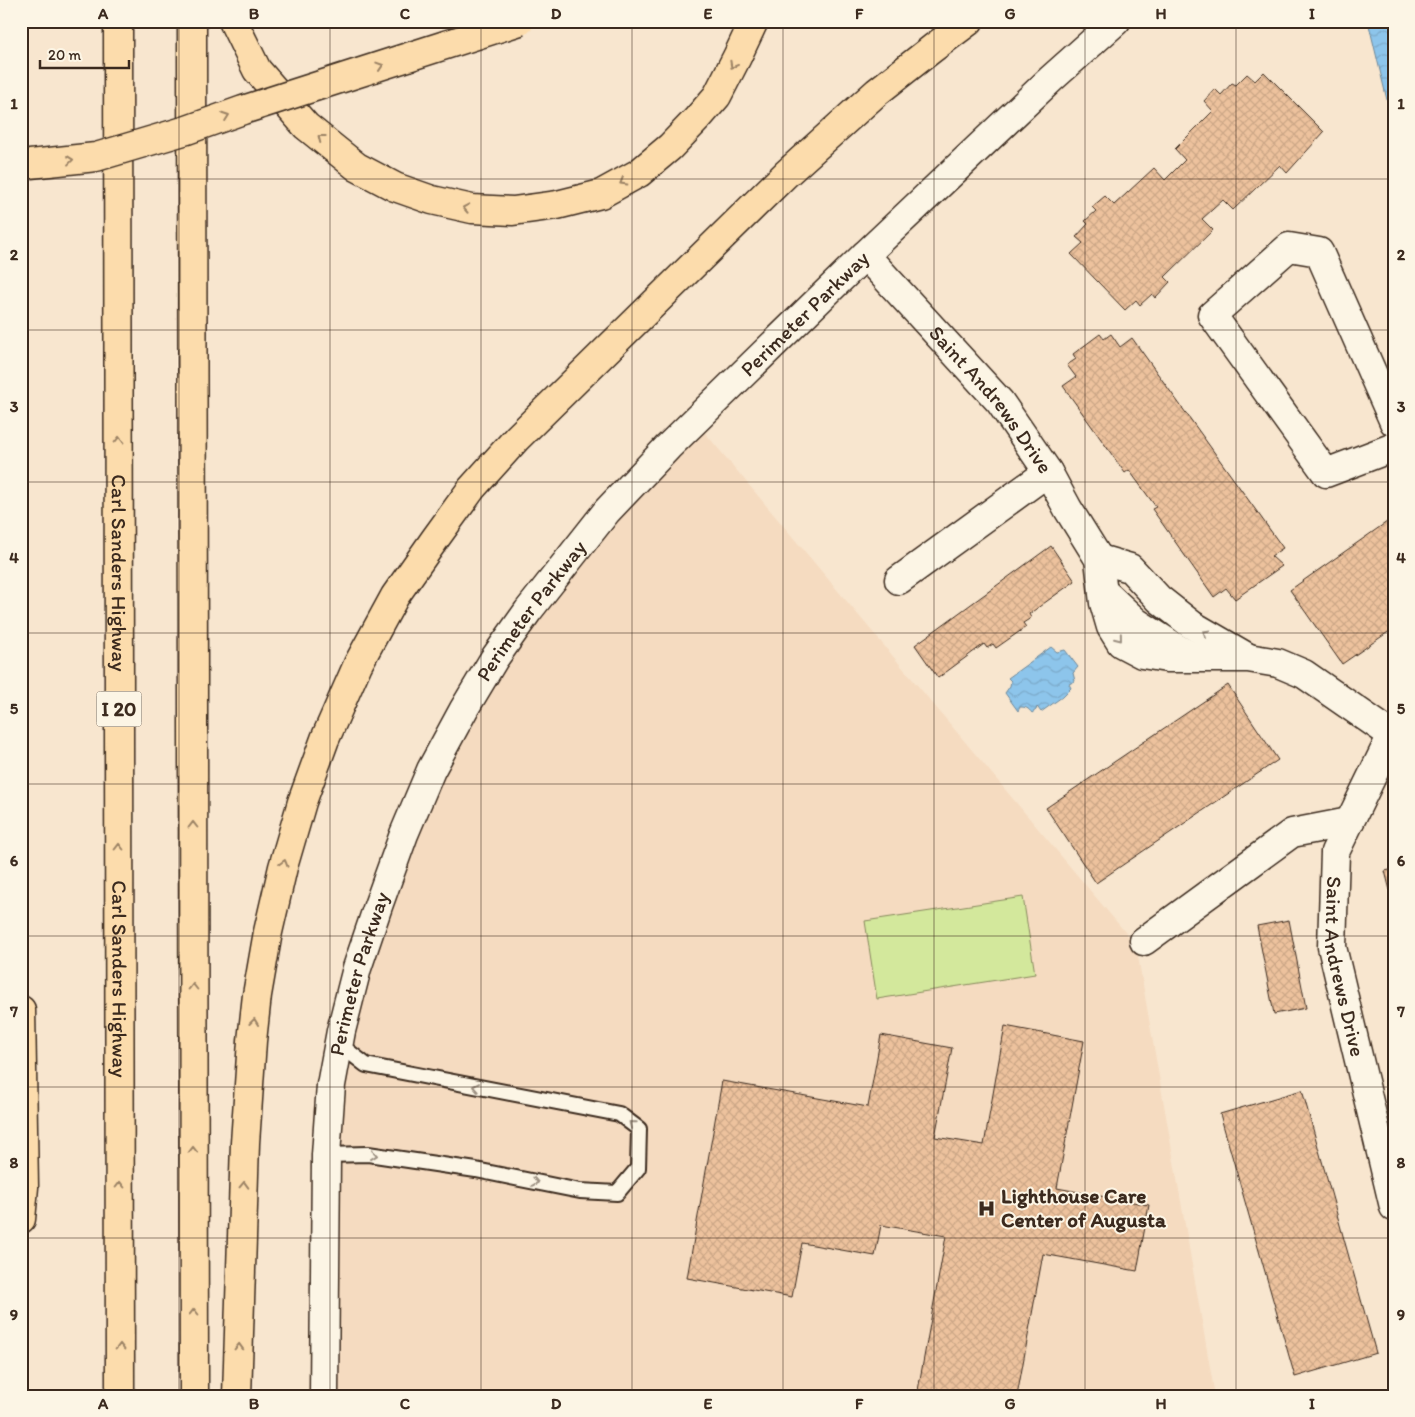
<svg xmlns="http://www.w3.org/2000/svg" width="1415" height="1417" viewBox="0 0 1415 1417" font-family="Itim,sans-serif">
<style>
.built{fill:#f5dbc0}
.grass{fill:#d3e89c;stroke:#87895d}
.water{fill:url(#water-waves);stroke:#6c8799}
.building{fill:url(#building-cross-hatch);stroke:#3b2a1e}
.lines{fill:none;stroke-linecap:round;stroke-linejoin:round}
.lane-casing{stroke:#3b2a1e;stroke-width:18}
.street-casing{stroke:#3b2a1e;stroke-width:31}
.highway-casing{stroke:#3b2a1e;stroke-width:31}
.lane{stroke:#fcf5e5;stroke-width:14}
.street{stroke:#fcf5e5;stroke-width:28}
.highway{stroke:#fcdcac;stroke-width:28}
.highway-bridge-casing{stroke:#3b2a1e;stroke-width:31;stroke-linecap:butt}
.highway-bridge{stroke:#fcdcac;stroke-width:28}
.oneway{stroke:#9c8365}
.oneway2{stroke:#9c9082}
.grid{fill:none;stroke:#3b2a1e;stroke-width:1;stroke-opacity:0.55}
.labels{text-anchor:middle;stroke-width:4;stroke-linejoin:round;paint-order:stroke}
.shield{fill:#fcf5e5;stroke:#75675a;stroke-width:1}
.shield-label{font-size:20px;font-weight:bold;fill:#3b2a1e}
.street-label{font-size:21px;fill:#3b2a1e;stroke:#fcf5e5}
.poi-label{font-size:21px;font-weight:bold;fill:#3b2a1e;stroke:#fcf5e5;text-anchor:start}
.neatline{fill:none;stroke:#3b2a1e;stroke-width:2}
.grid-label{font-size:16px;text-anchor:middle;font-weight:bold;fill:#3b2a1e}
</style>
<defs>
<pattern id="water-waves" width="16" height="10" patternUnits="userSpaceOnUse" patternTransform="scale(1.25)"><rect width="16" height="10" fill="#8dc5eb"/><path d="M0 5q4-4 8 0t8 0" fill="none" stroke="#7ba9c9"/></pattern>
<pattern id="building-cross-hatch" width="8" height="8" patternUnits="userSpaceOnUse" patternTransform="scale(1.25)"><rect width="8" height="8" fill="#edc29d"/><path d="M0 0l8 8M0 8l8-8" fill="none" stroke="#cca787"/></pattern>
</defs>
<rect width="100%" height="100%" fill="#f8e6cf"/>
<filter id="ink" filterUnits="userSpaceOnUse"><feTurbulence type="fractalNoise" baseFrequency=".02" numOctaves="2"/><feDisplacementMap in="SourceGraphic" scale="10" xChannelSelector="R" yChannelSelector="G"/><feConvolveMatrix kernelMatrix="1 2 1 2 8 2 1 2 1" color-interpolation-filters="sRGB"/></filter>
<g filter="url(#ink)">
<!-- built -->
<path class="built" d="M695,421L1136,945L1215,1396H325L326,1155L357,968L464,709Z"/>
<!-- grass -->
<path class="grass" d="M1023,897L1035,974L877,999L865,921Z"/>
<!-- water -->
<path class="water" d="M1368,21H1394V129Z
M1051,647L1057,652L1065,650L1078,667L1073,673L1075,681L1069,684L1071,688L1062,697L1041,712L1038,708L1037,707L1036,710L1032,713C1028,708 1026,707 1020,707L1018,711L1005,693L1010,686L1011,681L1008,678Z"/>
<!-- building -->
<path class="building" d="M1264,72L1324,132L1287,173L1280,165L1233,210L1223,200L1202,219L1213,230L1165,277L1170,282L1155,298L1152,294L1140,305L1136,300L1125,310L1071,254L1083,243L1076,237L1088,224L1085,221L1096,211L1092,207L1105,196L1114,205L1154,168L1165,180L1185,160L1175,149L1213,111L1204,101L1215,89L1221,95L1232,83L1236,85L1247,74L1255,81Z
M1100,334L1104,339L1111,334L1120,347L1132,338L1283,548L1271,556L1282,566L1235,599L1226,588L1214,597L1152,509L1156,507L1129,470L1125,473L1063,386L1076,377L1067,365L1076,359L1073,354Z
M1394,517V628L1342,664L1290,590Z
M1051,546L1075,581L1029,614L1031,618L1023,623L1026,627L996,648L993,644L987,648L984,644L938,678L915,645Z
M1228,685L1278,760L1096,883L1046,808Z
M1394,869V906L1385,871Z
M1289,920L1306,1008L1274,1014L1257,926Z
M1005,1026L1084,1041L1057,1188L1149,1205L1137,1271L1043,1254L1017,1396H917L946,1236L881,1225L875,1256L802,1243L792,1297L687,1278L722,1081L868,1107L881,1035L952,1048L935,1137L984,1145Z
M1302,1090L1376,1353L1295,1377L1220,1114Z"/>
<g class="lines">
<defs>
<path id="lane" d="M326,1155L368,1154L476,1170L580,1191L617,1193L638,1168L639,1129L619,1114L366,1065L339,1044"/>
<g id="street">
<path id="s1" d="M865,255L1000,402L1048,472L1068,509L1099,559L1104,603L1111,627L1121,643L1142,654L1167,658H1248L1278,663L1304,674L1392,735L1394,734"/>
<path d="M1394,422L1319,252L1289,247L1212,315L1326,473L1394,447"/>
<path d="M1099,559L1130,568L1159,599L1192,625L1247,657"/>
<path d="M899,580L1048,472"/>
<path d="M1103,591L1136,622L1178,649L1190,655"/>
<path id="s2" d="M1392,735L1335,852L1332,947L1394,1207"/>
<path d="M1144,941L1292,833L1349,822"/>
<path id="s3" d="M324,1396L326,1155L331,1085L341,1031L357,968L378,906L404,834L431,770L464,709L494,659L528,611L607,511L668,447L865,255L1051,79L1116,21"/>
</g>
<g id="highway">
<path id="s4" d="M118,21L120,1396"/>
<path d="M192,21L194,1396"/>
<path d="M233,21L257,70L306,126L357,167L395,187L432,200L472,209L513,211L557,205L601,194L639,173L670,147L697,119L717,96L737,57L754,21"/>
<path d="M21,1010L24,1187L21,1219"/>
<path d="M237,1396L245,1143L252,1041L257,995L268,932L283,867L302,802L325,739L358,664L395,596L435,539L472,488L517,438L786,174L877,92L933,48L969,21"/>
</g>
</defs>
<!-- lane casing -->
<use href="#lane" class="lane-casing"/>
<!-- street casing -->
<use href="#street" class="street-casing"/>
<!-- highway casing -->
<use href="#highway" class="highway-casing"/>
<!-- lane -->
<use href="#lane" class="lane"/>
<!-- street -->
<use href="#street" class="street"/>
<!-- highway -->
<use href="#highway" class="highway"/>
<defs>
<path id="highway-bridge" d="M21,165L96,157L187,130L243,110L520,21"/>
</defs>
<!-- highway-bridge casing -->
<use href="#highway-bridge" class="highway-bridge-casing"/>
<!-- highway-bridge -->
<use href="#highway-bridge" class="highway-bridge"/>
</g>
<!-- one-way arrows -->
<defs><path id="oneway-chevron" d="M-2-3.5L2.5 0L-2 3.5" fill="none" stroke-width="1.6" stroke-linecap="round" stroke-linejoin="round" transform="scale(1.25)"/></defs>
<g class="oneway">
<use href="#oneway-chevron" transform="translate(733 65) rotate(119)"/>
<use href="#oneway-chevron" transform="translate(380 66) rotate(-18)"/>
<use href="#oneway-chevron" transform="translate(226 116) rotate(-20)"/>
<use href="#oneway-chevron" transform="translate(321 138) rotate(-142)"/>
<use href="#oneway-chevron" transform="translate(70 160) rotate(-7)"/>
<use href="#oneway-chevron" transform="translate(623 182) rotate(150)"/>
<use href="#oneway-chevron" transform="translate(466 208) rotate(-169)"/>
<use href="#oneway-chevron" transform="translate(119 440) rotate(-90)"/>
<use href="#oneway-chevron" transform="translate(193 825) rotate(-90)"/>
<use href="#oneway-chevron" transform="translate(119 847) rotate(-90)"/>
<use href="#oneway-chevron" transform="translate(284 863) rotate(-74)"/>
<use href="#oneway-chevron" transform="translate(193 987) rotate(-90)"/>
<use href="#oneway-chevron" transform="translate(254 1022) rotate(-84)"/>
<use href="#oneway-chevron" transform="translate(193 1150) rotate(-90)"/>
<use href="#oneway-chevron" transform="translate(120 1185) rotate(-90)"/>
<use href="#oneway-chevron" transform="translate(244 1185) rotate(-88)"/>
<use href="#oneway-chevron" transform="translate(194 1312) rotate(-90)"/>
<use href="#oneway-chevron" transform="translate(120 1347) rotate(-90)"/>
<use href="#oneway-chevron" transform="translate(239 1347) rotate(-88)"/>
</g>
<g class="oneway2">
<use href="#oneway-chevron" transform="translate(1206 633) rotate(-150)"/>
<use href="#oneway-chevron" transform="translate(1119 638) rotate(51)"/>
<use href="#oneway-chevron" transform="translate(476 1087) rotate(-169)"/>
<use href="#oneway-chevron" transform="translate(632 1124) rotate(-141)"/>
<use href="#oneway-chevron" transform="translate(374 1155) rotate(7)"/>
<use href="#oneway-chevron" transform="translate(535 1182) rotate(11)"/>
</g>
</g>
<!-- grid -->
<path class="grid" d="M179,21V1396M330,21V1396M481,21V1396M632,21V1396M783,21V1396M934,21V1396M1085,21V1396M1236,21V1396M21,179H1394M21,330H1394M21,482H1394M21,633H1394M21,784H1394M21,936H1394M21,1087H1394M21,1238H1394"/>
<!-- icons -->
<defs>
<symbol id="hospital-bare" viewBox="-9 -9 18 18"><path d="M-5-5h3v3.5h4V-5h3V5h-3V1.5h-4V5h-3Z" fill="#3b2a1e" stroke="#fcf5e5" stroke-width="2.5" paint-order="stroke"/></symbol>
</defs>
<g fill-rule="evenodd">
<use href="#hospital-bare" x="974" y="1196" width="25" height="25"/>
</g>
<g class="labels">
<!-- shield labels -->
<rect class="shield" x="96.5" y="691.5" width="45" height="35" rx="4"/>
<g class="shield-label">
<text x="119" y="716">I 20</text>
</g>
<!-- street labels -->
<g class="street-label">
<text dy="7" stroke="none"><textPath href="#s3" startOffset="1236">Perimeter Parkway</textPath></text>
<text dy="7" stroke="none"><textPath href="#s1" startOffset="192">Saint Andrews Drive</textPath></text>
<text dy="7" stroke="none"><textPath href="#s4" startOffset="552">Carl Sanders Highway</textPath></text>
<text dy="7" stroke="none"><textPath href="#s3" startOffset="831">Perimeter Parkway</textPath></text>
<text dy="7" stroke="none"><textPath href="#s2" startOffset="246">Saint Andrews Drive</textPath></text>
<text dy="7" stroke="none"><textPath href="#s3" startOffset="426">Perimeter Parkway</textPath></text>
<text dy="7" stroke="none"><textPath href="#s4" startOffset="958">Carl Sanders Highway</textPath></text>
</g>
<!-- poi labels -->
<g class="poi-label">
<text x="1001" y="1203">Lighthouse Care<tspan x="1001" dy="24">Center of Augusta</tspan></text>
</g>
</g>
<!-- margin -->
<rect width="1415" height="1417" fill="none" stroke="#fcf5e5" stroke-width="55"/>
<!-- scale -->
<path d="M40 60v8h89v-8" fill="none" stroke="#3b2a1e" stroke-width="2.5"/>
<text x="48" y="60" font-size="15" fill="#3b2a1e" stroke="#fcf5e5" stroke-width="4" paint-order="stroke">20 m</text>
<rect x="28" y="28" width="1360" height="1362" class="neatline"/>
<g class="grid-label">
<text x="103" y="19">A</text>
<text x="254" y="19">B</text>
<text x="405" y="19">C</text>
<text x="556" y="19">D</text>
<text x="708" y="19">E</text>
<text x="859" y="19">F</text>
<text x="1010" y="19">G</text>
<text x="1161" y="19">H</text>
<text x="1312" y="19">I</text>
<text x="14" y="109">1</text>
<text x="1401" y="109">1</text>
<text x="14" y="260">2</text>
<text x="1401" y="260">2</text>
<text x="14" y="412">3</text>
<text x="1401" y="412">3</text>
<text x="14" y="563">4</text>
<text x="1401" y="563">4</text>
<text x="14" y="714">5</text>
<text x="1401" y="714">5</text>
<text x="14" y="866">6</text>
<text x="1401" y="866">6</text>
<text x="14" y="1017">7</text>
<text x="1401" y="1017">7</text>
<text x="14" y="1168">8</text>
<text x="1401" y="1168">8</text>
<text x="14" y="1320">9</text>
<text x="1401" y="1320">9</text>
<text x="103" y="1409">A</text>
<text x="254" y="1409">B</text>
<text x="405" y="1409">C</text>
<text x="556" y="1409">D</text>
<text x="708" y="1409">E</text>
<text x="859" y="1409">F</text>
<text x="1010" y="1409">G</text>
<text x="1161" y="1409">H</text>
<text x="1312" y="1409">I</text>
</g>
</svg>
